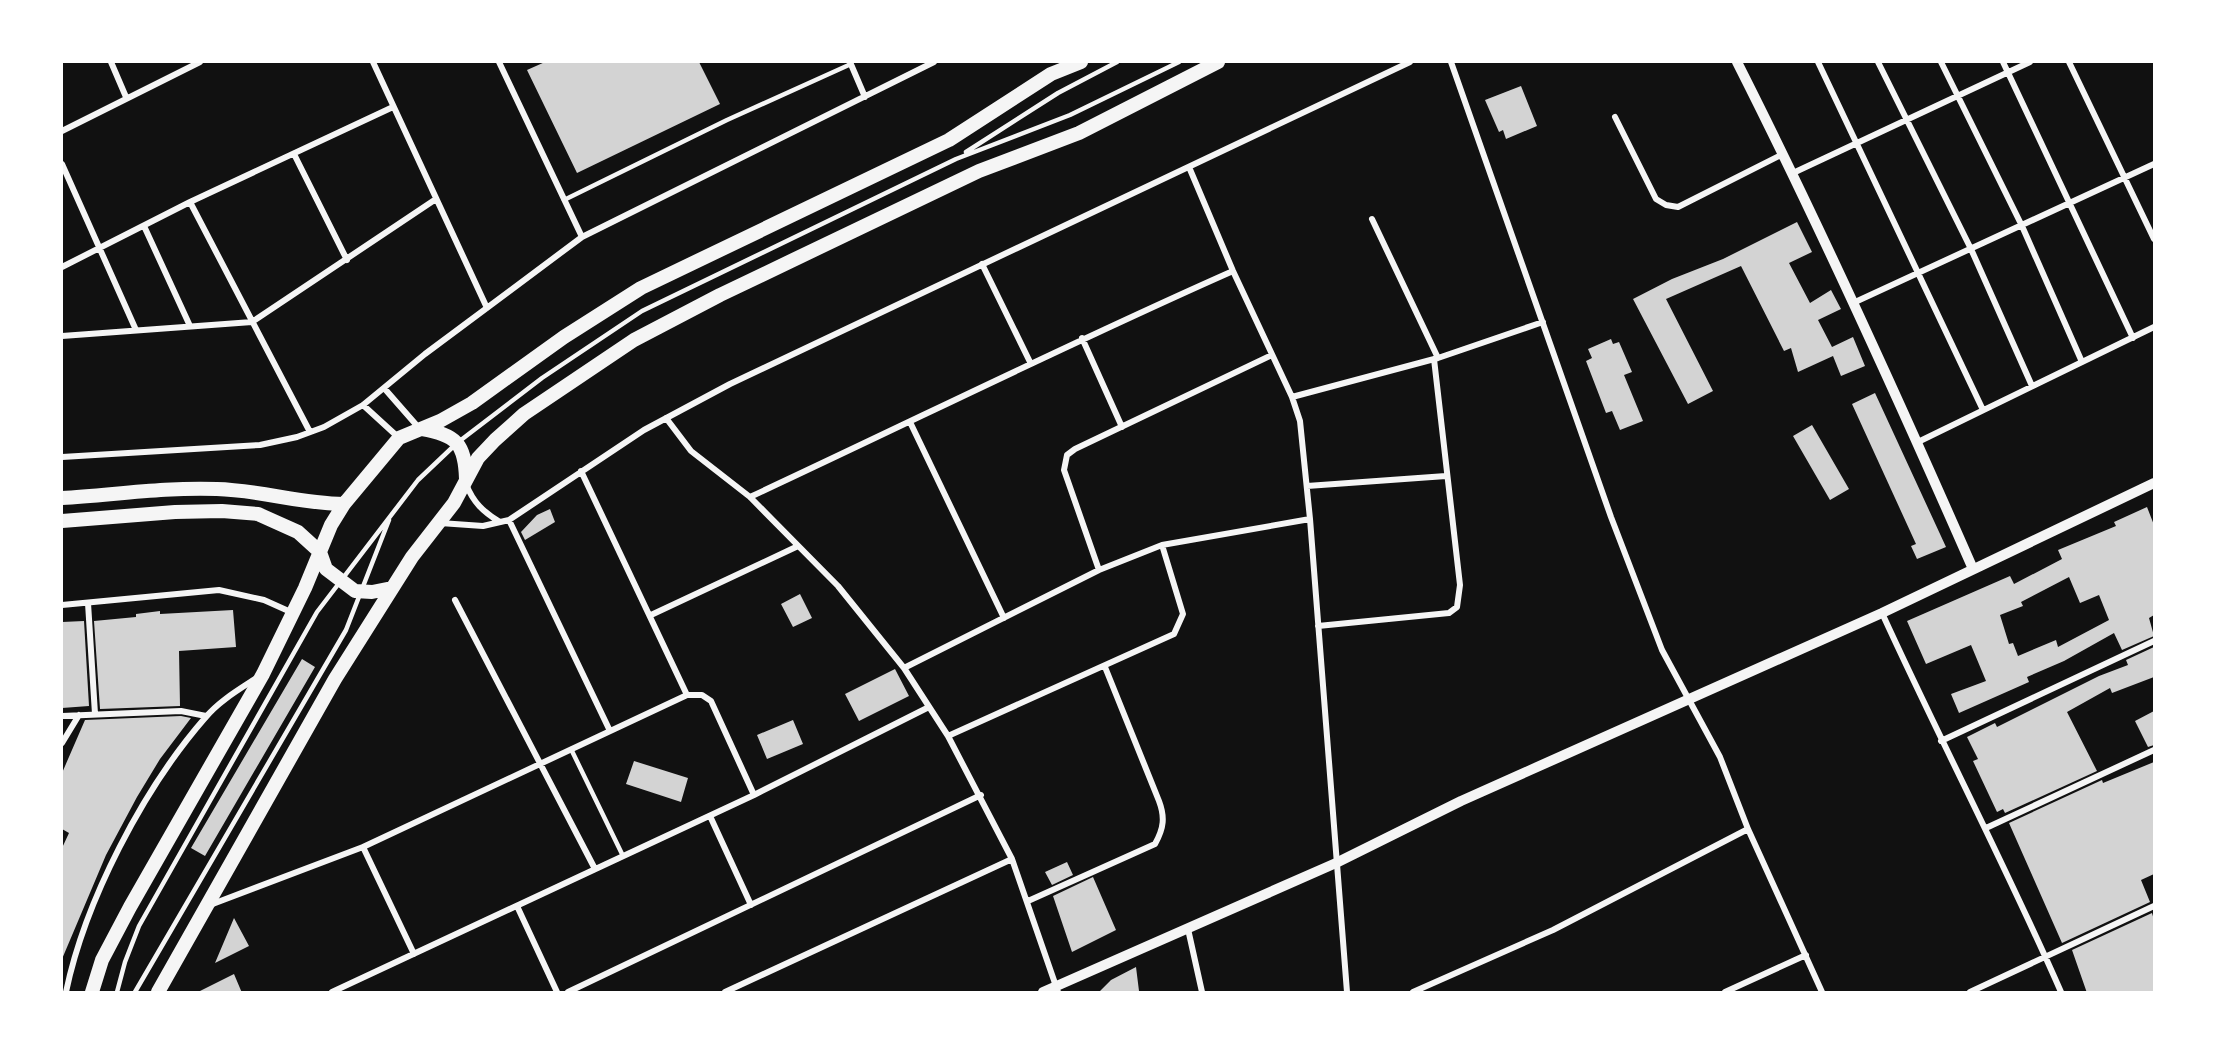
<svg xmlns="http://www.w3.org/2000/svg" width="2216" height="1054" viewBox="0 0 2216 1054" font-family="Quicksand,sans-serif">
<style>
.building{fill:#d3d3d3;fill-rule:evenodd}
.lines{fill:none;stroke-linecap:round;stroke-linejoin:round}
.service{stroke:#f5f5f5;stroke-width:4.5}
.minor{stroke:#f5f5f5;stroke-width:6}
.tertiary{stroke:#f5f5f5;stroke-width:10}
.primary{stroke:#f5f5f5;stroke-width:14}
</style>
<rect width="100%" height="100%" fill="#111"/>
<!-- building -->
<path class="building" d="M545,62H699L720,104L577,173L527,70Z
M1521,86L1537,126L1506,139L1503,130L1499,132L1485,100Z
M1797,222L1812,252L1789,263L1810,303L1831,290L1841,309L1818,320L1832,347L1853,337L1865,366L1841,376L1833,356L1798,372L1791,348L1784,351L1741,266L1666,299L1713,391L1688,404L1633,299L1672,279L1723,259Z
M1611,339L1613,344L1619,342L1632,372L1624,375L1643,421L1620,430L1612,411L1606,413L1586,361L1592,358L1588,349Z
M1875,393L1946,547L1917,559L1911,546L1916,544L1852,404Z
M1812,425L1849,489L1830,500L1793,436Z
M2147,507L2154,525V615L2149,618L2154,636L2122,650L2114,633L2064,661L2027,677L2029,682L1959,713L1951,694L1986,681L1971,645L1926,664L1907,621L2010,576L2014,584L2062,559L2058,550L2116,526L2114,522ZM2069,577L2080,603L2099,595L2109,620L2058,647L2056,640L2018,656L2013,643L2009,644L2000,615L2023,606L2021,602Z
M550,509L555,522L525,540L521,532L537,515Z
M800,594L812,618L793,627L781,604Z
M233,610L236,647L179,651L180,706L100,709L94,621L136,617V614L160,611V614Z
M84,621L89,706L62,708V622Z
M2154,647V677L2112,693L2110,688L2067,712L2097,771L2005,813L2003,809L1997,812L1973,761L1978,759L1967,737L1995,723L1997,727L2099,676L2128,665L2126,660Z
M302,659L315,667L205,856L191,848Z
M895,669L909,696L859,721L845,694Z
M2154,711V745L2148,747L2135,721Z
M181,716L191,718L160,759L137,797L106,855L62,959V848L69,833L62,829V773L85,720Z
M793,720L803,744L767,759L757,735Z
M634,761L688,778L681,802L626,784Z
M2154,762V874L2141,880L2150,902L2062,943L2009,823L2102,780L2103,783Z
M1067,862L1073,875L1052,885L1045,872Z
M1093,877L1116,930L1072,952L1053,896Z
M2152,913L2154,920V993H2087L2072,950Z
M234,918L249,946L215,963Z
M1136,967L1139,991L1098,993L1111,980Z
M234,974L242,993H196Z"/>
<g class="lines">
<!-- service -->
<path class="service" d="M966,152L1058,93L1117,62
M564,200L727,120L851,64
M571,749L623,856
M117,992L125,962L139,926L317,612L418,480L457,443L542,378L642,311L956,159L1070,115L1179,62
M135,992L346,630L389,520"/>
<!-- minor -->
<path class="minor" d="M111,62L126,97
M373,62L487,308
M499,62L582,237
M850,62L865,97
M1451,62L1611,517L1662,650L1720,757L1748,829L1822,992
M1818,62L1983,410
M1878,62L1971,249L2032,386
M1941,62L2022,226L2082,362
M2003,62L2133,338
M2069,62L2154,239
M1615,117L1656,199L1666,205L1678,207L1783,154
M62,131L200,62
M294,154L347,260
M62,164L136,330
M1189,167L1233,271L1292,397L1300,421L1310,519L1347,992
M1793,173L2030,62
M190,202L310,432
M1372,219L1438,358
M144,226L190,326
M982,264L1030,362
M62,267L190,202L393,107
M1853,303L2154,164
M62,336L252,322L436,199
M1082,338L1122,427
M384,388L419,428
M1292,397L1438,358L1543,322
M363,405L398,437
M666,418L691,451L750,497L838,586L904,668L948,736L1012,859L1058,992
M910,422L1004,618
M1918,442L2154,327
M62,457L260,445L297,437L324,427L363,405L425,354L582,237L934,62
M581,471L687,695
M466,484C473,502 483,512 500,522
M1307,486L1446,476
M750,497C911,422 1070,343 1233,271
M509,520L610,731
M440,523L483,526L509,520L644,430L730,384L1410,62
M1099,570L1064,470L1067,455L1075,449L1272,355
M455,600L595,869
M88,603L95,714
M62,605L219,590L264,600L293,613
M1882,613C1940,740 2005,864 2061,992
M651,615L796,547
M1318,626L1449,613L1457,607L1460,585L1434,359
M904,668L1099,570L1162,545L1310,519
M62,716L181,711L206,716
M948,736L1174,634L1183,614L1162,545
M1941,741L2154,641
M62,743L79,715
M710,816L751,905
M1986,828L2154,750
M363,847L414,954
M1028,901L1155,844C1164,828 1165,817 1159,801L1105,667
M210,905L363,847L687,695H702L711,701L754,795
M517,906L557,992
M1188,929L1202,992
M66,992C85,901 143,789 205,718C218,702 238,690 255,679
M332,992L754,795L929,707
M568,992L981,795
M725,992L1012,859
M1413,992L1553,930L1748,829
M1725,992L1806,955
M1970,992L2154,906"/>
<!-- tertiary -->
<path class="tertiary" d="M1737,62C1821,228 1898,398 1973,569
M1043,992L1336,863L1461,801L1882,613L2154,483"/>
<!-- primary -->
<path class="primary" d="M422,429C456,435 465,443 466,479
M62,498C113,495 166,487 217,489C260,490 301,504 344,504
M62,521L175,512L222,511L258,514L298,532L320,552L326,569L355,591L372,592L392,588
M92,992L102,960L130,907L263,674L305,588L331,525L344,504L399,438L440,421L472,403L564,337L641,288L949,140L1051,74L1081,62
M158,992L335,679L412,557L454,503L478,458L495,440L524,414L634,340L720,295L979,171L1079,133L1218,62"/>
</g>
<!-- border -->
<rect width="2216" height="1054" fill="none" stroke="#ffffff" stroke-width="126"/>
</svg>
